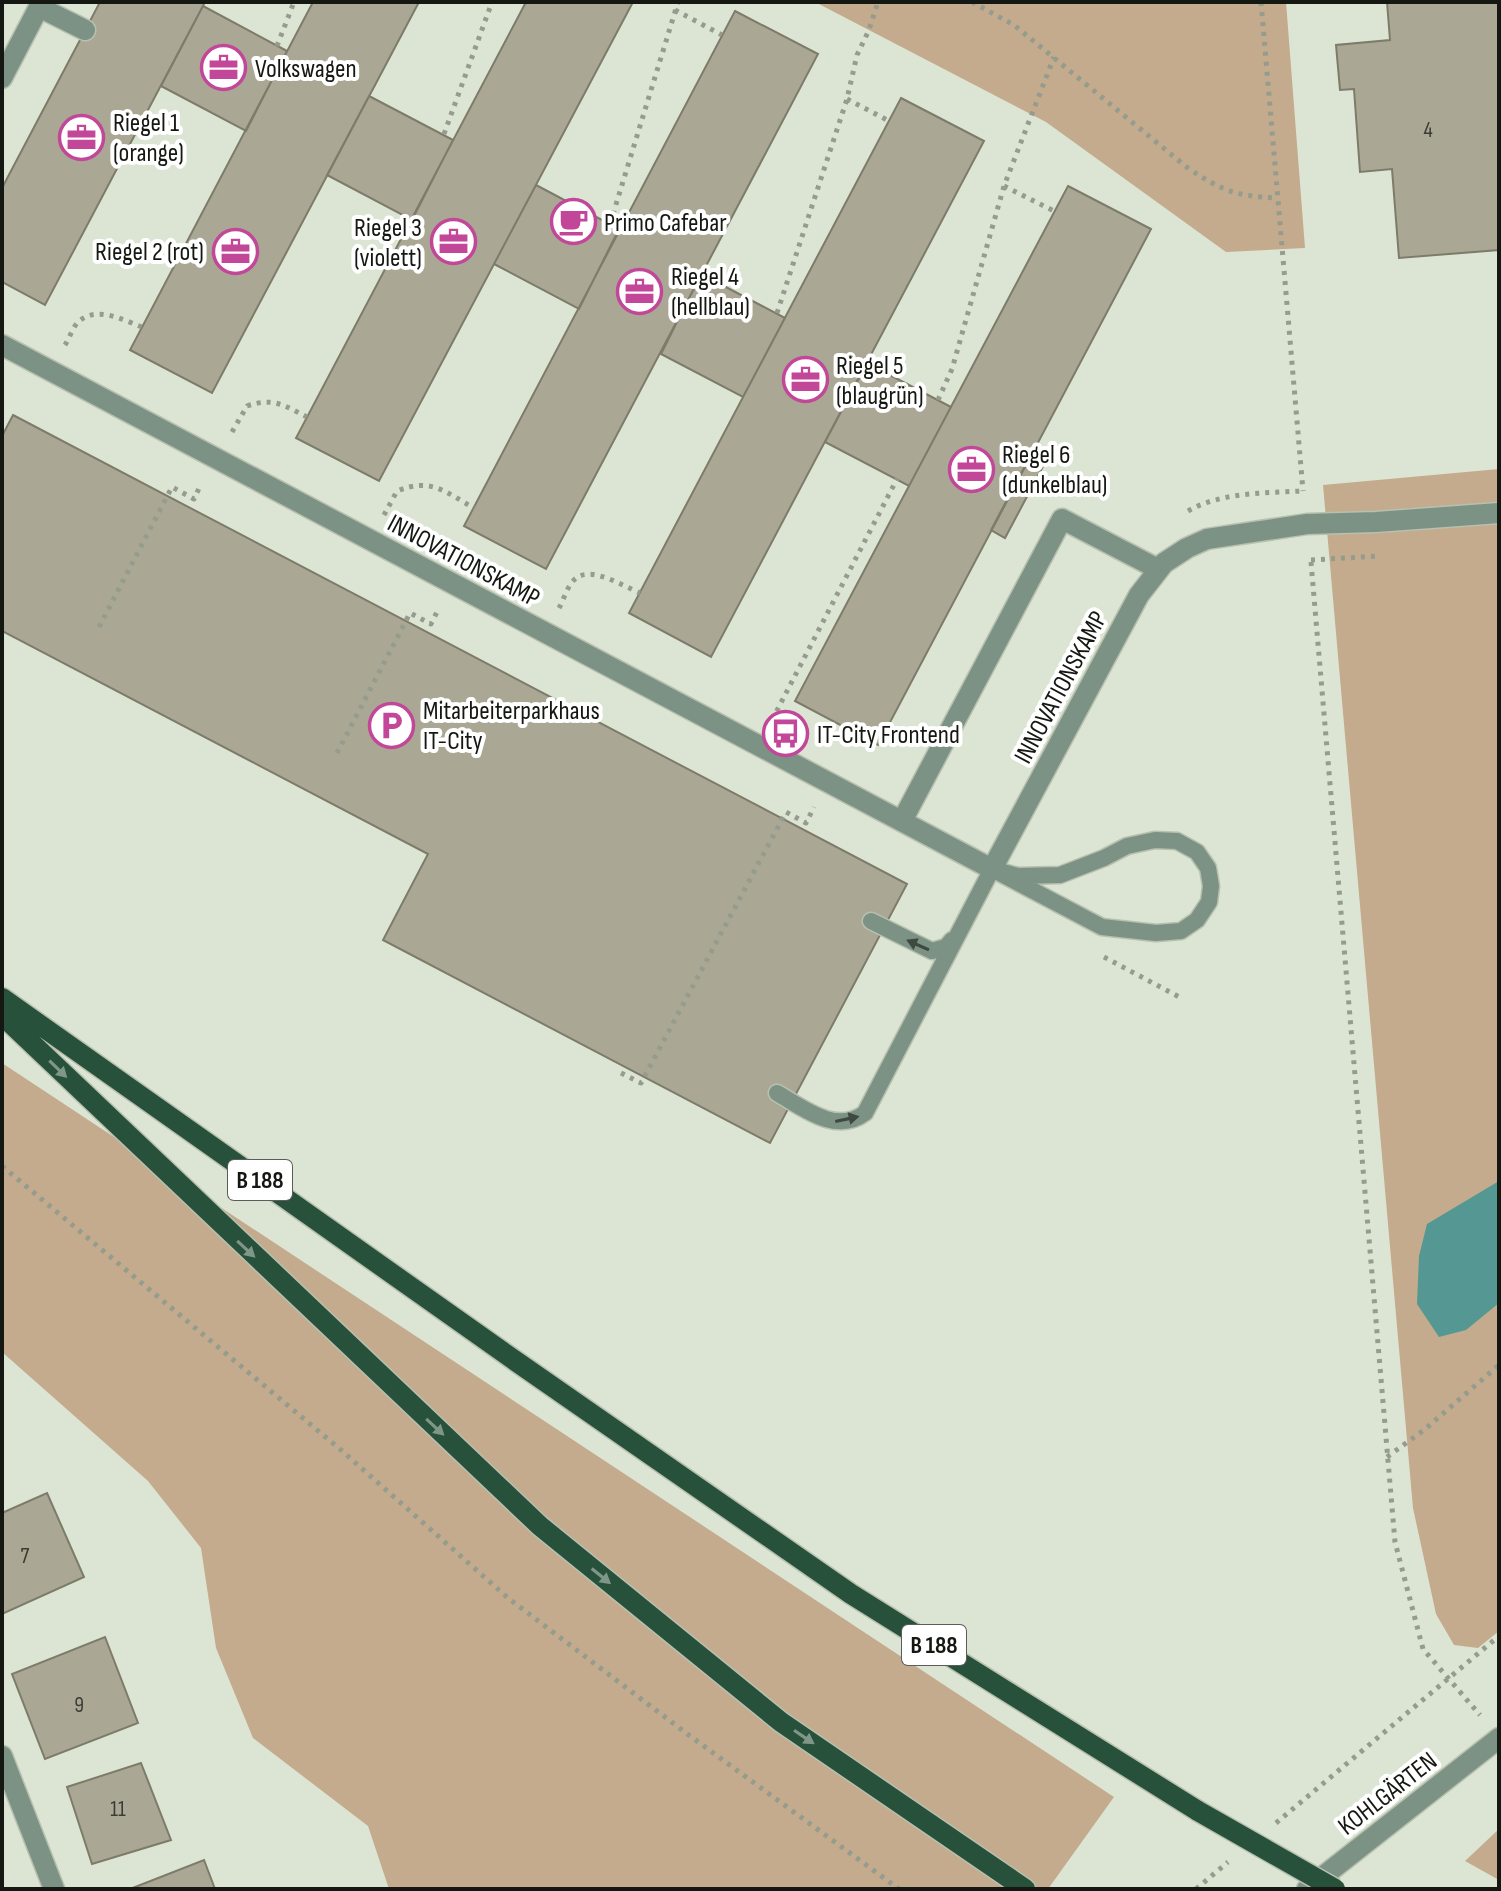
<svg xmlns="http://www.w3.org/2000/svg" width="1501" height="1891" viewBox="0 0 1501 1891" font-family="'Sofia Sans Condensed',sans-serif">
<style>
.green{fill:#c4ab8d}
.water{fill:#559893}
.building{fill:#aaa895;stroke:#7d7b69;stroke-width:2}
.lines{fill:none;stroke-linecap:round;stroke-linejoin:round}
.service-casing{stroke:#b8c0b0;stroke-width:19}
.pedestrian-casing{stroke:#b8c0b0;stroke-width:23}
.minor-casing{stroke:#b8c0b0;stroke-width:23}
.tertiary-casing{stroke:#b8c0b0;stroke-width:23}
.primary-casing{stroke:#b8c0b0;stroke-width:23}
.path{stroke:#959c8e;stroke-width:5;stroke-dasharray:4 6;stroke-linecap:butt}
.service{stroke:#7c9285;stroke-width:16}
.pedestrian{stroke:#7c9285;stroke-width:20}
.minor{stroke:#7c9285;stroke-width:20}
.tertiary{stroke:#7c9285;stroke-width:20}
.primary{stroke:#28513b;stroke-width:20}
.primary-bridge-casing{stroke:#b8c0b0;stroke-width:23;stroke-linecap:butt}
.primary-bridge{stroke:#28513b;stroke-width:20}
.oneway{fill:#3e4940}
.oneway2{fill:#7e9789}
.labels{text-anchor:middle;stroke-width:8;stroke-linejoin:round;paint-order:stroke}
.number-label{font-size:22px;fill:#3a3c33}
.shield{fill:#fff;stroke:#5b5d59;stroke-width:2}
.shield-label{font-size:24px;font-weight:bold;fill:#151812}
.poi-label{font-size:26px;fill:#151812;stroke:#fff;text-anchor:start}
.street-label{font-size:26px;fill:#151812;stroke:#fff}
</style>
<rect width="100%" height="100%" fill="#dce5d3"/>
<!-- green -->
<path class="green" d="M815,2H1286L1305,248L1226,252L1046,122Z
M1499,469V1631L1478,1648L1454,1645L1436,1614L1413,1508L1323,485Z
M2,1063L1114,1797L1048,1889H389L368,1826L253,1738L216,1648L201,1548L148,1481L2,1352Z
M1499,1829V1880L1465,1861Z"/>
<!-- water -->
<path class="water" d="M1499,1181V1303L1466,1330L1439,1337L1417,1304L1419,1256L1427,1224Z"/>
<!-- building -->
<path class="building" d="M100,2H205L45,305L2,282V188Z
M313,2H419L212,393L130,350Z
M526,2H633L379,481L296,438Z
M1387,2H1499V250L1399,258L1392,169L1360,172L1354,89L1340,90L1336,45L1390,40Z
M203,6L287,51L246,131L161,86Z
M735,11L818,54L546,569L464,526Z
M369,96L453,140L412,220L327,175Z
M901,98L984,141L711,657L629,613Z
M536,185L619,229L579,309L494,264Z
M1068,186L1151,229L878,745L795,701Z
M701,274L785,318L743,397L661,354Z
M867,363L951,407L909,486L825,442Z
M13,415L907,884L770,1143L383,940L428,854L2,631V436Z
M1033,451L1047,459L1005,538L991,530Z
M47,1493L84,1577L2,1614V1513Z
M105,1637L138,1723L45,1759L12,1674Z
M141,1763L171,1840L92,1864L67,1787Z
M204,1860L215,1889H130Z"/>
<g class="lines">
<defs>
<path id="service" d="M1155,840L1177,841L1197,852L1208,868L1211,886L1209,902L1197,920L1181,931L1156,933L1102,927L992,869L1018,876L1060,875L1104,858L1127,846Z
M871,921L932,951L946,947L952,940
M777,1093C803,1108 836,1135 865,1113L992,869"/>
<path id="pedestrian" d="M42,2L39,7L85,30
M2,78L39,7
M902,821L1062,519L1158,569"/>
<path id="minor" d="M2,345L992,869L1139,595L1164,563L1187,548L1207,539L1307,524L1376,522L1499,513
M2,1756L54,1889"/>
<path id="tertiary" d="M1307,1889L1499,1738"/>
<path id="primary" d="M2,998L517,1362L851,1594L1198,1811
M2,1015L540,1526L781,1722L1025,1889"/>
</defs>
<!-- service casing -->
<use href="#service" class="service-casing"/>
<!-- pedestrian casing -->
<use href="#pedestrian" class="pedestrian-casing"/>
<!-- minor casing -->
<use href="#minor" class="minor-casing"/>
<!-- tertiary casing -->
<use href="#tertiary" class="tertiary-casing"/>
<!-- primary casing -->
<use href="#primary" class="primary-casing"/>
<!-- path -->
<path class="path" d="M972,2L1014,25L1189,169C1223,191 1236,196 1276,198
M1261,2L1303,491
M675,10L722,35
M277,46L294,2
M847,99L889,121
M444,134L492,2
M1004,186L1054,211
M610,224L678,2
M777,313L847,99L857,55L869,30L878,2
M65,345C69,339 73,327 78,322C97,305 123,320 142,327
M938,400L952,369L1004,186L1054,57
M232,432L247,406C274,397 283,405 307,417
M1188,511C1221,492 1265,493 1303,491
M384,515L397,491C431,477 445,492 474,508
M1311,560L1379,556
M1311,562L1395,1542L1423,1649L1480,1715
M559,608C564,599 567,587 574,580C589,564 623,586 640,593
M99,627L172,487L194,499L201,484
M772,720L897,479
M337,753L410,613L431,624L438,610
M1104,957L1183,999
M621,1073L641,1083L786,812L806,823L814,807
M2,1166L341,1450L508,1598L686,1733L899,1889
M1387,1457L1424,1430L1499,1365
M1276,1823L1499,1636
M1196,1889L1228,1862"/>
<!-- service -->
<use href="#service" class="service"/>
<!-- pedestrian -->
<use href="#pedestrian" class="pedestrian"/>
<!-- minor -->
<use href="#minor" class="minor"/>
<!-- tertiary -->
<use href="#tertiary" class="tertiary"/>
<!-- primary -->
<use href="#primary" class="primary"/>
<defs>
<path id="primary-bridge" d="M1198,1811L1335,1889"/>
</defs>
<!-- primary-bridge casing -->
<use href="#primary-bridge" class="primary-bridge-casing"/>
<!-- primary-bridge -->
<use href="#primary-bridge" class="primary-bridge"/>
</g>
<!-- one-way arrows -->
<defs><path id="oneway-solid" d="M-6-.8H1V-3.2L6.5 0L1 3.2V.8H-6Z" transform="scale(2)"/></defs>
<g class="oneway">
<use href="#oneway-solid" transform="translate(918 945) rotate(-156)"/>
<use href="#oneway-solid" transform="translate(847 1119) rotate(-12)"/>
</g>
<g class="oneway2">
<use href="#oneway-solid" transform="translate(58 1069) rotate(44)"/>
<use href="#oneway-solid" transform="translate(246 1249) rotate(43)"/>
<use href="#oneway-solid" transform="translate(435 1427) rotate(43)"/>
<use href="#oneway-solid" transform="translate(601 1576) rotate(39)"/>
<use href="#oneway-solid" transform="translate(804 1737) rotate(34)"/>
</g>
<!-- icons -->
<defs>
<symbol id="office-ring" viewBox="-11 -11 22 22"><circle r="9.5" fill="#fff" stroke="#c24799" stroke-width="1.5"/><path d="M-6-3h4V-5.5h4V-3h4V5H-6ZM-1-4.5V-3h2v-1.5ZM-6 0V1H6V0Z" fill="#c24799"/></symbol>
<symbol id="cafe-ring" viewBox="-11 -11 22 22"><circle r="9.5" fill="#fff" stroke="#c24799" stroke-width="1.5"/><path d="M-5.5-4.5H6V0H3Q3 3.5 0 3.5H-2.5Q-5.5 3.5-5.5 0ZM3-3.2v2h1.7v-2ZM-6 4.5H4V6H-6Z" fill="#c24799"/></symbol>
<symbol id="parking-ring" viewBox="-11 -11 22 22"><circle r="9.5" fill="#fff" stroke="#c24799" stroke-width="1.5"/><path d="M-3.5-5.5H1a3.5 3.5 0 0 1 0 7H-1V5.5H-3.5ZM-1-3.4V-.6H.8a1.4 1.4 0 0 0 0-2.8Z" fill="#c24799"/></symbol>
<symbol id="bus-ring" viewBox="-11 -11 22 22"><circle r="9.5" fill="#fff" stroke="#c24799" stroke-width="1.5"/><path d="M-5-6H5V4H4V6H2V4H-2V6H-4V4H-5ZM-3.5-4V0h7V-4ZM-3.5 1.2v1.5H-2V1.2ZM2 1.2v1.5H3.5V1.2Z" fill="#c24799"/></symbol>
</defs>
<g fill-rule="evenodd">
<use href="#office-ring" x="198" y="42" width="51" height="51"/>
<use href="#office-ring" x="56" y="112" width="51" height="51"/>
<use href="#cafe-ring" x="548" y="196" width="51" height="51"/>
<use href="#office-ring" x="428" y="216" width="51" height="51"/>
<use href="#office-ring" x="210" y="226" width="51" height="51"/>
<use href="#office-ring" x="614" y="266" width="51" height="51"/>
<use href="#office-ring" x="780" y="354" width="51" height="51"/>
<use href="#office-ring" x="946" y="444" width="51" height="51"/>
<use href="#parking-ring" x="366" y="700" width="51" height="51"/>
<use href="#bus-ring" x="760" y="708" width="51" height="51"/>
</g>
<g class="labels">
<!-- number labels -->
<g class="number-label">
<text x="1428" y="137">4</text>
<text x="25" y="1563">7</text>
<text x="79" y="1712">9</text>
<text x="118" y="1816">11</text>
</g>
<!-- shield labels -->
<g class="shield">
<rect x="228" y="1160" width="64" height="40" rx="6"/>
<rect x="902" y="1625" width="64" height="40" rx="6"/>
</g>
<g class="shield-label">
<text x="260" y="1188">B 188</text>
<text x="934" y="1653">B 188</text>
</g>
<!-- poi labels -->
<g class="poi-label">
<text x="255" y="77">Volkswagen</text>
<text x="113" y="131">Riegel 1<tspan x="113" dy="30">(orange)</tspan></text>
<text x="604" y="231">Primo Cafebar</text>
<text x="422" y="236" text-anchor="end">Riegel 3<tspan x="422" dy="30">(violett)</tspan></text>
<text x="204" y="260" text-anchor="end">Riegel 2 (rot)</text>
<text x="671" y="285">Riegel 4<tspan x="671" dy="30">(hellblau)</tspan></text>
<text x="836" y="374">Riegel 5<tspan x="836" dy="30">(blaugrün)</tspan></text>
<text x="1002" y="463">Riegel 6<tspan x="1002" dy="30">(dunkelblau)</tspan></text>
<text x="423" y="719">Mitarbeiterparkhaus<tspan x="423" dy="30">IT-City</tspan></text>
<text x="817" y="743">IT-City Frontend</text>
</g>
<!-- street labels -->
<g class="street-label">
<text transform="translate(464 560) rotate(28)" y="9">INNOVATIONSKAMP</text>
<text transform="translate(1060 687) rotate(-62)" y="9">INNOVATIONSKAMP</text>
<text transform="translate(1387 1793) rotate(-38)" y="9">KOHLGÄRTEN</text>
</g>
</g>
<!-- border -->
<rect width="1501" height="1891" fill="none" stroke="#151812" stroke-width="8"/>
</svg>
